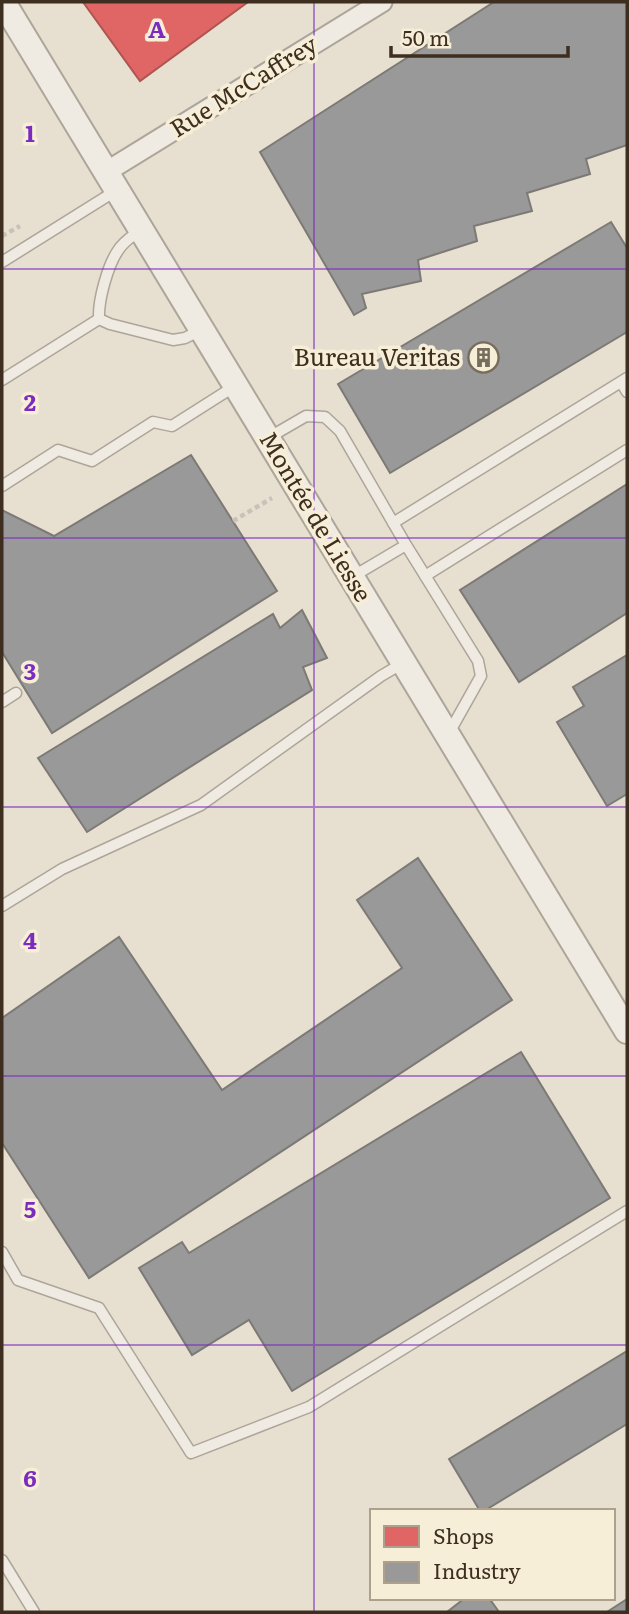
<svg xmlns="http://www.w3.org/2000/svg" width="629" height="1614" viewBox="0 0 629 1614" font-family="Literata,serif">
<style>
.shops{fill:#e06666;stroke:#af5551;stroke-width:2}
.industry{fill:#999;stroke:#7d7975;stroke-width:2}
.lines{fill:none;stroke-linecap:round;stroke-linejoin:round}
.service-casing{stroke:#ada599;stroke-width:13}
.minor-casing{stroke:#ada599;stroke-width:23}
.tertiary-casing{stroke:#ada599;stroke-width:28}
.path{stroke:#c8c2b9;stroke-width:4.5;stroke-dasharray:5 3.5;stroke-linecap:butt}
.service{stroke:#efebe3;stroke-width:10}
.minor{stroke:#efebe3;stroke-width:19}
.tertiary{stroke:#efebe3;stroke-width:24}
.grid{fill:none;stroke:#7b2cbf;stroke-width:2;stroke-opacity:0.55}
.labels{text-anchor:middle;stroke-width:7;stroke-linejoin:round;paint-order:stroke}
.street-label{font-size:24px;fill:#3d2e20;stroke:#f7eed8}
.poi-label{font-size:24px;fill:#3d2e20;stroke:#f7eed8;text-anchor:end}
.grid-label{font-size:23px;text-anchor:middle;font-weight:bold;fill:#7b2cbf;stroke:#f7eed8;stroke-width:7;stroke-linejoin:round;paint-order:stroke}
</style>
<rect width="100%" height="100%" fill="#e7e0d1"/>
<!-- shops -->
<path class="shops" d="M83,2H248L140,81Z"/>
<!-- industry -->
<path class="industry" d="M494,2H627V145L586,159L590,174L527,193L532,211L474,226L477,241L418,260L421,281L362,294L366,308L354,315L260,152Z
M611,222L627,248V332L390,473L338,384Z
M191,455L277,591L52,733L2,652V510L54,536Z
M627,484V613L519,682L460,590Z
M302,610L327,658L303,667L312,690L87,832L38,758L273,614L280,628Z
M627,655V794L607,806L557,722L584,706L573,687Z
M418,858L512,1000L89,1278L2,1143V1018L119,937L222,1090L402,968L357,900Z
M521,1052L610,1198L292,1391L249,1320L192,1355L139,1268L182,1242L189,1253Z
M627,1351V1424L484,1511H480L449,1459Z
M465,1598H489L499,1612H447Z
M627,1599V1612H607Z"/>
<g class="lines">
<defs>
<path id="service" d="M140,230C133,236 124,241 119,249C108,264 98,300 99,319L110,324L173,340L185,338L201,330
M2,262L117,190
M2,380L99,319
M621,382L627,392
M268,438L306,416L325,417L340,431L406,545L352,577
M2,486L58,450L92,461L153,422L172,426L235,386
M393,523L627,378
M406,545L478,661L481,676L449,733
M425,576L627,450
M2,702L16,693
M2,906L62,869L201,805L381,676L403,663
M2,1252L18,1280L99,1308L191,1453L309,1407L627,1211
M2,1560L34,1612"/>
<path id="minor" d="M106,172L382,2"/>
<path id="tertiary" d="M3,2L627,1031"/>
</defs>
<!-- service casing -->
<use href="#service" class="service-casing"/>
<!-- minor casing -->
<use href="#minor" class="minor-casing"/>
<!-- tertiary casing -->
<use href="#tertiary" class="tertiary-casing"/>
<!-- path -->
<path class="path" d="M2,236L20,226
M233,521L272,498"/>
<!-- service -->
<use href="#service" class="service"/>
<!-- minor -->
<use href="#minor" class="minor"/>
<!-- tertiary -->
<use href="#tertiary" class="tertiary"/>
</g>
<!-- grid -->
<path class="grid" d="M314,2V1612M2,269H627M2,538H627M2,807H627M2,1076H627M2,1345H627"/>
<!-- icons -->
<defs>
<symbol id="building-ring" viewBox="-11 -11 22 22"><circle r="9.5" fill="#f7eed8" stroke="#786c5e" stroke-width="1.5"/><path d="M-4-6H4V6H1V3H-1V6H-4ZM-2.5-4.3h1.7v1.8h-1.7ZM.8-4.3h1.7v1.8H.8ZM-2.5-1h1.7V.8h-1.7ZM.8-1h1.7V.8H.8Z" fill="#786c5e"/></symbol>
</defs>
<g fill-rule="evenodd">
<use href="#building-ring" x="466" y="340" width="35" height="35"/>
</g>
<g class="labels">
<!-- street labels -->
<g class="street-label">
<text transform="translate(244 87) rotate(-32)" y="8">Rue McCaffrey</text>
<text transform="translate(315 517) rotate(59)" y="8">Montée de Liesse</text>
</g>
<!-- poi labels -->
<g class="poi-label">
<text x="460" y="366">Bureau Veritas</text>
</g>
</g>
<g class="grid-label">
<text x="157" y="38">A</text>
<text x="30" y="142">1</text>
<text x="30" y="411">2</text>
<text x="30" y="680">3</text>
<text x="30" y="949">4</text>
<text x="30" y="1218">5</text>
<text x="30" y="1487">6</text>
</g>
<!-- border -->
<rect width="629" height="1614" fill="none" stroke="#3d2e20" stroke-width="7"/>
<!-- legend -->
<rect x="370" y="1509" width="245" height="91" fill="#f7eed8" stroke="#ada18e" stroke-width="2"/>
<rect x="384" y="1526" width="35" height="21" fill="#e06666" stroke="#ada18e" stroke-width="2"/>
<text x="433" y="1544" font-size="21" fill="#3d2e20">Shops</text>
<rect x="384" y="1562" width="35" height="21" fill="#999999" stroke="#ada18e" stroke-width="2"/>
<text x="433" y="1579" font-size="21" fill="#3d2e20">Industry</text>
<!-- scale -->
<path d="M391 46v10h177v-10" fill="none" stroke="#3d2e20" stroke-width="3.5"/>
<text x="402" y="46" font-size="21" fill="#3d2e20" stroke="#f7eed8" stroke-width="5" paint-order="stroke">50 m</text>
</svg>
